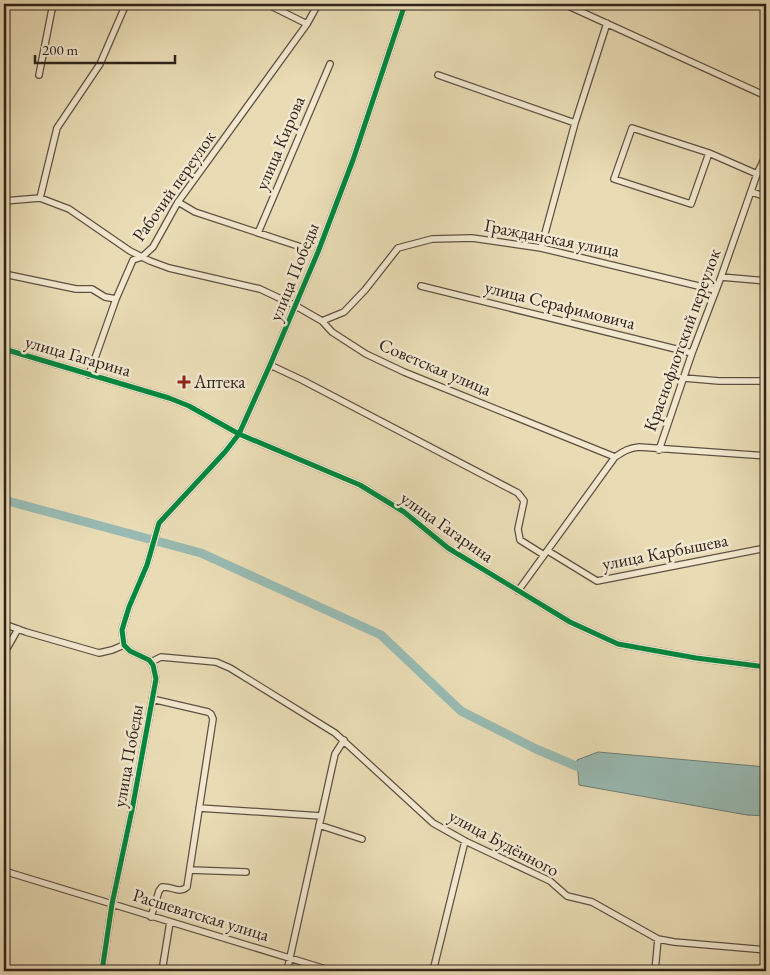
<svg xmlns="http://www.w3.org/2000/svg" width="770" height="975" viewBox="0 0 770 975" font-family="'EB Garamond',serif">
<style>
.water{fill:#98bab2;stroke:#6e7d76}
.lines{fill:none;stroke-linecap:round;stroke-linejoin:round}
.river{stroke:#98bab2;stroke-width:9}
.minor-casing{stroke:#5e5042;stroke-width:8}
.minor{stroke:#f1e8cf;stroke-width:5.5}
.cycleway-casing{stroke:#f1e8cf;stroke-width:8}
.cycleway{stroke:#00873e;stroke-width:5}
.poi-dot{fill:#8f2418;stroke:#f1e8cf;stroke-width:2}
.labels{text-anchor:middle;stroke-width:5;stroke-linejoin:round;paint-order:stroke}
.street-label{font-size:18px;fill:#2f221b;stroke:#f1e8cf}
.poi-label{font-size:18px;fill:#2f221b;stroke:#f1e8cf;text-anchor:start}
</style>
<rect width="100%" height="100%" fill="#e9dcb5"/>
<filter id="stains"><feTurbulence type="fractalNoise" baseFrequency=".004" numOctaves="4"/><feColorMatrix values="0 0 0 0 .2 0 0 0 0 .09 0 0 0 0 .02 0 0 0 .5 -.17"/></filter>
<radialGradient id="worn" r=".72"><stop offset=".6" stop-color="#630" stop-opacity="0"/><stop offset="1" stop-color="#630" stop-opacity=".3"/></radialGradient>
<!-- water -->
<path class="water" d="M598,752L766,767V816L747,815L579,785L577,760Z"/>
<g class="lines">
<!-- river -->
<path class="river" d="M4,500L201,553L381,635L461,711L536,749L588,771"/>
<defs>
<path id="minor" d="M267,4L307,24
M564,4L766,96
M39,75L53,4
M438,75L575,123
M709,153L691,204L614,179L632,128L709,153L757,174
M752,192L766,197
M40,198L57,128L100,64L126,4
M4,201L40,198L69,209L130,251L150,261L169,268L260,289L296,306L322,321L332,332L366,354L404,372L615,457
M178,202L195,212L307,249
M258,233L330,64
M541,248L575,123L607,23
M4,274L76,289H92L105,297L116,299
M721,277L766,281
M421,286L692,353
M322,321L344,312L365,290L398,248L432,239L472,238L541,248L715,290
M4,349L169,398L189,406L239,434L360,485L404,512L448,548L570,622L618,644L696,658L766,667
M270,365L302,380L518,493L524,501L518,529L520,540L544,555
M89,375L116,299L133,260L142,257L153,247L178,202L307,24L318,4
M684,378L719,381H766
M659,450L692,353L721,277L757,174L766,155
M548,551L597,581L766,548
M518,591L615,457C624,451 629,448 639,447L766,456
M4,624L26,632L99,653L112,650L124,645
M4,660L5,652L18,629
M151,662L161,657L216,662L230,668L335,733L433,823L465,841L550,881L567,896L592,902L658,939L674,942L766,950
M199,808L321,816
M319,825L362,839
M190,870L246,872
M4,871L332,971
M151,917L159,891L162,887C172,886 179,894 187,887L213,719L211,714L208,712L152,699
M4,968L13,971
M102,971L112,904L132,810L156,679L153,665L149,660L130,651L124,645L122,630L129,607L147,565L159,523L225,452L239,434L270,365L318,252L353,160L405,4
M162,971L170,922
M287,971L335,754L344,740
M433,971L465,841
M655,971L658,939"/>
</defs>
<!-- minor casing -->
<use href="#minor" class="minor-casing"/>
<!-- minor -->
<use href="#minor" class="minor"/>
<defs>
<path id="cycleway" d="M4,349L169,398L189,406L239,434L360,485L404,512L448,548L570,622L618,644L696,658L766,667
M102,971L112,904L132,810L156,679L153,665L149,660L130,651L124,645L122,630L129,607L147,565L159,523L225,452L239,434L270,365L318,252L353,160L405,4"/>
</defs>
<!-- cycleway casing -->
<use href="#cycleway" class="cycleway-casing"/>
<!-- cycleway -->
<use href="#cycleway" class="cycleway"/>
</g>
<!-- markers -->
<path class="poi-dot" d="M181.5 374.5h5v5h5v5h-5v5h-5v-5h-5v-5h5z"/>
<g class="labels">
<!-- street labels -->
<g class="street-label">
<text transform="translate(280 143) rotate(-67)" y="6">улица Кирова</text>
<text transform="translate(174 186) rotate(-55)" y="6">Рабочий переулок</text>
<text transform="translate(552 238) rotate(11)" y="6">Гражданская улица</text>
<text transform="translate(294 272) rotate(-68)" y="6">улица Победы</text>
<text transform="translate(560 305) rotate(14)" y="6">улица Серафимовича</text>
<text transform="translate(682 340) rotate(-70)" y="6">Краснофлотский переулок</text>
<text transform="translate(78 356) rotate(16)" y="6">улица Гагарина</text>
<text transform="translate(435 367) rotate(23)" y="6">Советская улица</text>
<text transform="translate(447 527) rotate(35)" y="6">улица Гагарина</text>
<text transform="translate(665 552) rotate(-11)" y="6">улица Карбышева</text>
<text transform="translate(128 756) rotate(-80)" y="6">улица Победы</text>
<text transform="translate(504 843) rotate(28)" y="6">улица Будённого</text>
<text transform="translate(201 915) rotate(17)" y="6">Расшеватская улица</text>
</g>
<!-- poi labels -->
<g class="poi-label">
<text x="194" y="388">Аптека</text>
</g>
</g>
<!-- margin -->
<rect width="770" height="975" fill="none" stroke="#e9dcb5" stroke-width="20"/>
<rect x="5" y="5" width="760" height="965" fill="none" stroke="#2f221b" stroke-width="2.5"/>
<rect x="10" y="10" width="750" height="955" fill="none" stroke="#2f221b"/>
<!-- scale -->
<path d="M35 55v8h140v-8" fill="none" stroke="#2f221b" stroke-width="2.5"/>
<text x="42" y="55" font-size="15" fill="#2f221b" stroke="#f1e8cf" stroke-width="4" paint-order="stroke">200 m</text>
<rect width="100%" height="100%" filter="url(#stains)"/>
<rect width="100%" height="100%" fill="url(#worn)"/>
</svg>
